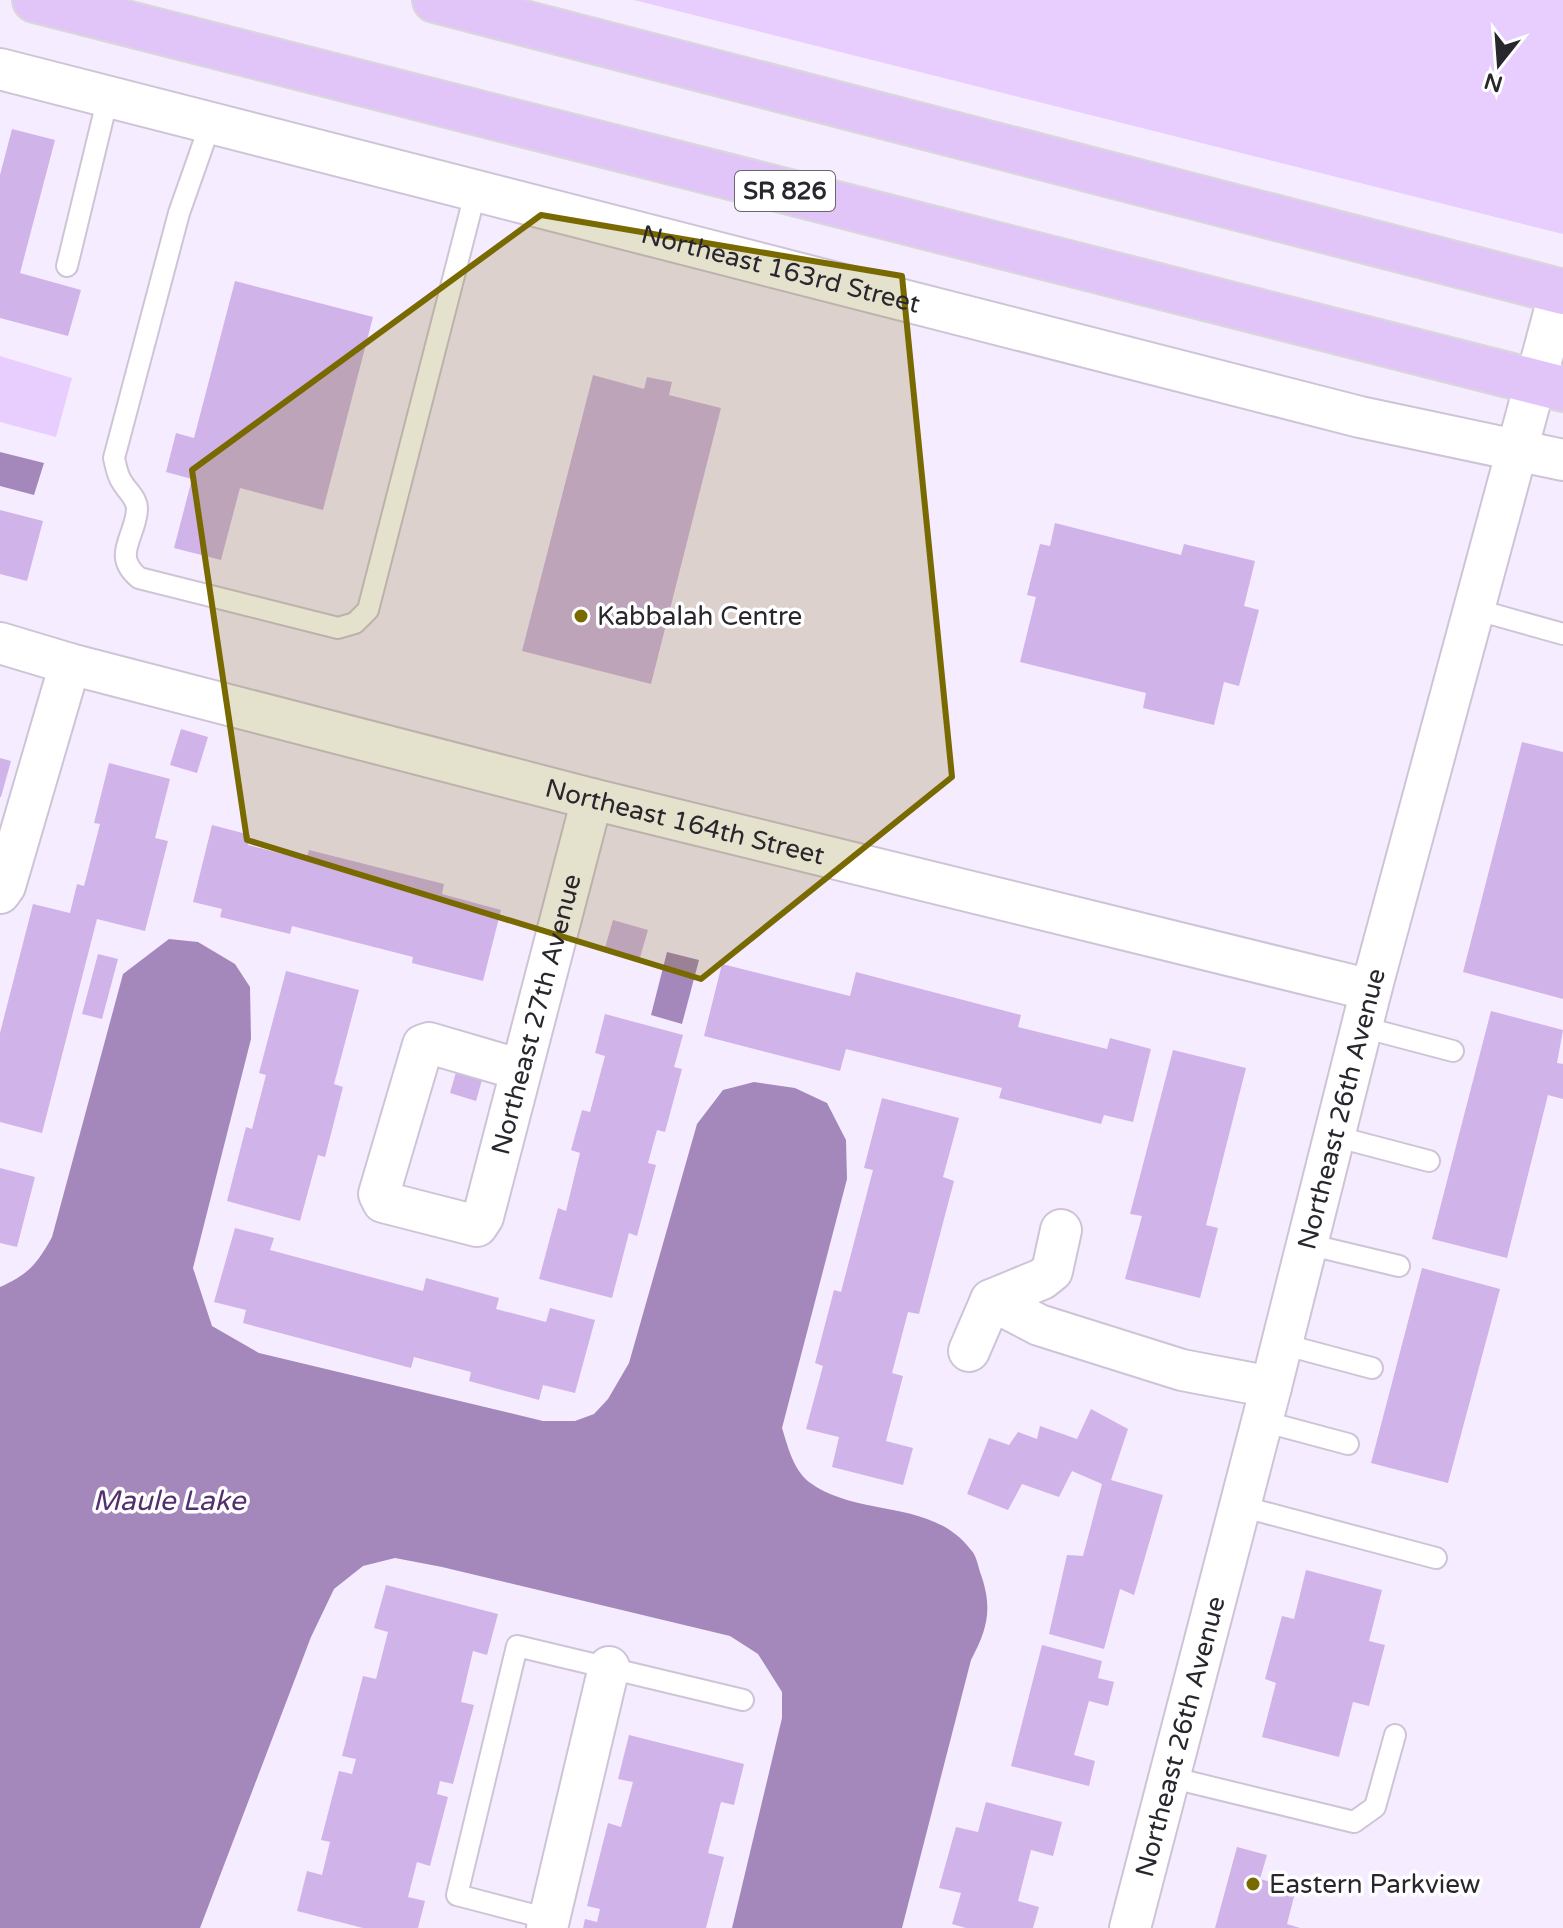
<svg xmlns="http://www.w3.org/2000/svg" width="1563" height="1928" viewBox="0 0 1563 1928" font-family="'Varela Round',sans-serif">
<style>
.green{fill:#e8ceff}
.water{fill:#a488bb}
.building{fill:#d0b3e8}
.lines{fill:none;stroke-linecap:round;stroke-linejoin:round}
.service-casing{stroke:#cec4d6;stroke-width:24}
.minor-casing{stroke:#cec4d6;stroke-width:44}
.primary-casing{stroke:#d9d8d9;stroke-width:48}
.service{stroke:#fff;stroke-width:20}
.minor{stroke:#fff;stroke-width:40}
.primary{stroke:#e2c5f8;stroke-width:44}
.marked{fill:#786900;fill-opacity:0.2;stroke:#786900;stroke-width:6;stroke-linejoin:round}
.poi-dot{fill:#786900;stroke:#fff;stroke-width:3}
.labels{text-anchor:middle;stroke-width:7;stroke-linejoin:round;paint-order:stroke}
.shield{fill:#fff;stroke:#6a676c;stroke-width:2}
.shield-label{font-size:24px;font-weight:bold;fill:#2a262d}
.street-label{font-size:26px;fill:#2a262d;stroke:#fff}
.poi-label{font-size:26px;fill:#2a262d;stroke:#fff;text-anchor:start}
.water-label{font-size:28px;font-style:italic;fill:#542f6f;stroke:#fff}
</style>
<rect width="100%" height="100%" fill="#f6ecff"/>
<!-- green -->
<path class="green" d="M634,0H1563V234Z
M0,356L72,378L56,437L0,422Z"/>
<!-- water -->
<path class="water" d="M0,452L44,463L34,495L0,486Z
M169,939L198,942L235,964L250,987L251,1039L193,1268L212,1326L259,1353L543,1421H575L594,1414L608,1399L629,1363L697,1124L723,1090L754,1082L795,1088L827,1103L846,1140L847,1179L782,1428C788,1447 793,1469 809,1482C857,1518 932,1498 971,1550C976,1555 978,1565 980,1572C993,1607 988,1628 971,1660L902,1928H732L782,1718V1692L758,1654L730,1636L442,1567L395,1558L363,1566L334,1589L311,1637L200,1928H0V1287C29,1274 37,1264 52,1237L123,974Z
M667,952L699,960L682,1024L651,1015Z"/>
<!-- building -->
<path class="building" d="M12,129L55,140L20,273L81,290L68,336L0,318V175Z
M235,281L373,317L323,510L240,488L221,560L174,548L192,479L166,472L176,433L194,438Z
M593,375L644,389L647,377L672,382L669,395L721,408L651,684L522,651Z
M0,510L43,521L27,581L0,574Z
M1055,523L1181,555L1184,544L1255,561L1244,606L1259,610L1239,686L1224,682L1214,725L1143,708L1146,693L1020,662L1036,597L1027,595L1040,544L1050,546Z
M181,729L208,737L197,773L170,765Z
M1522,742L1563,752V999L1463,972Z
M0,758L11,761L1,797H0Z
M109,763L170,779L155,838L168,841L145,931L97,919L42,1133L0,1122V1033L33,904L70,913L77,884L84,886L100,824L94,823Z
M212,825L250,835L248,845L306,860L309,850L444,884L442,894L501,910L483,981L412,963L413,957L292,926L290,934L220,917L222,909L193,902Z
M613,920L648,930L639,961L604,951Z
M98,954L118,959L102,1019L82,1014Z
M722,964L850,996L856,972L1021,1015L1018,1027L1107,1049L1110,1038L1151,1049L1133,1122L1104,1115L1101,1124L999,1098L1002,1088L846,1049L840,1071L704,1036Z
M286,971L359,990L334,1084L343,1087L325,1157L318,1155L300,1221L227,1201L246,1127L252,1129L266,1075L259,1073Z
M1491,1011L1563,1030L1557,1063L1563,1064V1099L1548,1095L1507,1258L1432,1239Z
M605,1014L683,1035L674,1067L682,1069L665,1132L657,1130L648,1163L656,1165L637,1236L629,1233L612,1298L539,1279L558,1208L566,1211L580,1153L571,1150L582,1110L590,1112L605,1056L595,1053Z
M1173,1050L1246,1068L1206,1225L1218,1228L1200,1298L1125,1279L1142,1216L1130,1214Z
M456,1072L482,1080L476,1101L450,1093Z
M882,1098L959,1118L943,1177L954,1181L919,1314L908,1312L892,1373L903,1376L886,1441L913,1448L903,1485L832,1467L839,1437L806,1429L823,1366L815,1363L834,1290L841,1292L873,1170L864,1168Z
M0,1168L35,1177L17,1247L0,1243Z
M235,1228L274,1238L270,1250L423,1291L426,1278L499,1298L496,1309L546,1322L550,1308L595,1320L575,1393L543,1385L539,1400L469,1381L471,1372L414,1357L411,1368L243,1323L246,1310L214,1302Z
M1422,1268L1500,1289L1448,1483L1371,1463Z
M1091,1409L1128,1429L1111,1480L1163,1495L1134,1595L1120,1589L1104,1649L1049,1634L1067,1555L1083,1556L1102,1484L1072,1471L1059,1497L1022,1484L1008,1510L967,1494L989,1438L1009,1445L1018,1432L1037,1439L1040,1426L1077,1439Z
M1306,1570L1382,1590L1369,1641L1385,1645L1369,1706L1353,1702L1339,1757L1262,1737L1276,1683L1265,1679L1282,1616L1294,1619Z
M386,1585L498,1614L487,1655L473,1651L461,1702L474,1705L453,1784L440,1781L437,1794L448,1797L430,1866L417,1862L408,1897L425,1901L418,1928H363L297,1911L307,1871L322,1875L330,1842L321,1840L339,1771L352,1774L356,1759L342,1756L363,1676L376,1679L388,1632L374,1628Z
M1042,1645L1102,1661L1098,1678L1114,1682L1108,1706L1089,1701L1074,1755L1095,1761L1089,1786L1011,1766Z
M629,1735L744,1764L734,1805L721,1802L708,1853L724,1857L706,1928H583L585,1919L597,1922L600,1909L587,1906L608,1823L621,1827L633,1782L618,1779Z
M986,1802L1062,1822L1053,1856L1031,1850L1018,1901L1039,1907L1033,1928H966L952,1924L961,1893L939,1888L956,1827L978,1832Z
M1237,1847L1267,1855L1260,1879L1296,1889L1287,1924L1300,1928H1215Z"/>
<g class="lines">
<defs>
<path id="service" d="M211,122L179,213L114,458C116,466 117,475 122,482C127,491 137,498 137,509C136,537 111,555 139,578L338,628L355,623L368,610L476,190
M67,266L108,97
M1474,609L1563,634
M1362,1027L1453,1051
M1334,1136L1429,1161
M1307,1244L1399,1266
M1282,1344L1372,1368
M1262,1421L1348,1444
M1240,1506L1436,1558
M1169,1777L1354,1822L1375,1807L1395,1735
M549,1919L457,1895L517,1646L743,1700"/>
<g id="minor">
<path id="s1" d="M0,69L1360,417L1563,460"/>
<path id="s2" d="M0,643L70,664L592,799L1371,990"/>
<path d="M0,893L5,886L70,664"/>
<path id="s3" d="M521,1070L429,1043L423,1045L379,1194L383,1202L477,1226L483,1217L592,799"/>
<path d="M991,1300L1039,1325L1182,1370L1271,1387"/>
<path d="M969,1351L991,1300L1042,1279L1052,1271L1061,1230"/>
<path d="M547,1928L609,1667"/>
<path id="s4" d="M1130,1928L1271,1387L1371,990L1560,291"/>
</g>
<path id="primary" d="M35,0L1563,389
M435,0L1563,292"/>
</defs>
<!-- service casing -->
<use href="#service" class="service-casing"/>
<!-- minor casing -->
<use href="#minor" class="minor-casing"/>
<!-- primary casing -->
<use href="#primary" class="primary-casing"/>
<!-- service -->
<use href="#service" class="service"/>
<!-- minor -->
<use href="#minor" class="minor"/>
<!-- primary -->
<use href="#primary" class="primary"/>
</g>
<!-- marked area -->
<path class="marked" d="M541,215L902,276L952,777L701,979L247,840L192,470Z"/>
<!-- markers -->
<g class="poi-dot">
<circle cx="581" cy="616" r="8"/>
<circle cx="1253" cy="1884" r="8"/>
</g>
<g class="labels">
<!-- shield labels -->
<rect class="shield" x="735" y="171" width="100" height="40" rx="6"/>
<g class="shield-label">
<text x="785" y="199">SR 826</text>
</g>
<!-- street labels -->
<g class="street-label">
<text dy="9" stroke="none"><textPath href="#s1" startOffset="806">Northeast 163rd Street</textPath></text>
<text dy="9" stroke="none"><textPath href="#s2" startOffset="708">Northeast 164th Street</textPath></text>
<text dy="9" stroke="none"><textPath href="#s3" startOffset="584">Northeast 27th Avenue</textPath></text>
<text dy="9" stroke="none"><textPath href="#s4" startOffset="846">Northeast 26th Avenue</textPath></text>
<text dy="9" stroke="none"><textPath href="#s4" startOffset="198">Northeast 26th Avenue</textPath></text>
</g>
<!-- poi labels -->
<g class="poi-label">
<text x="597" y="625">Kabbalah Centre</text>
<text x="1269" y="1893">Eastern Parkview</text>
</g>
<!-- water labels -->
<g class="water-label">
<text x="169" y="1510">Maule Lake</text>
</g>
</g>
<!-- north arrow -->
<g transform="translate(1499 64) rotate(197)" stroke="#ffffff" stroke-width="6" paint-order="stroke">
<path d="M0-6L14 30L0 20L-14 30Z" fill="#2a262d"/>
<text y="-12" font-size="22" font-weight="bold" text-anchor="middle" fill="#2a262d">N</text>
</g>
</svg>
